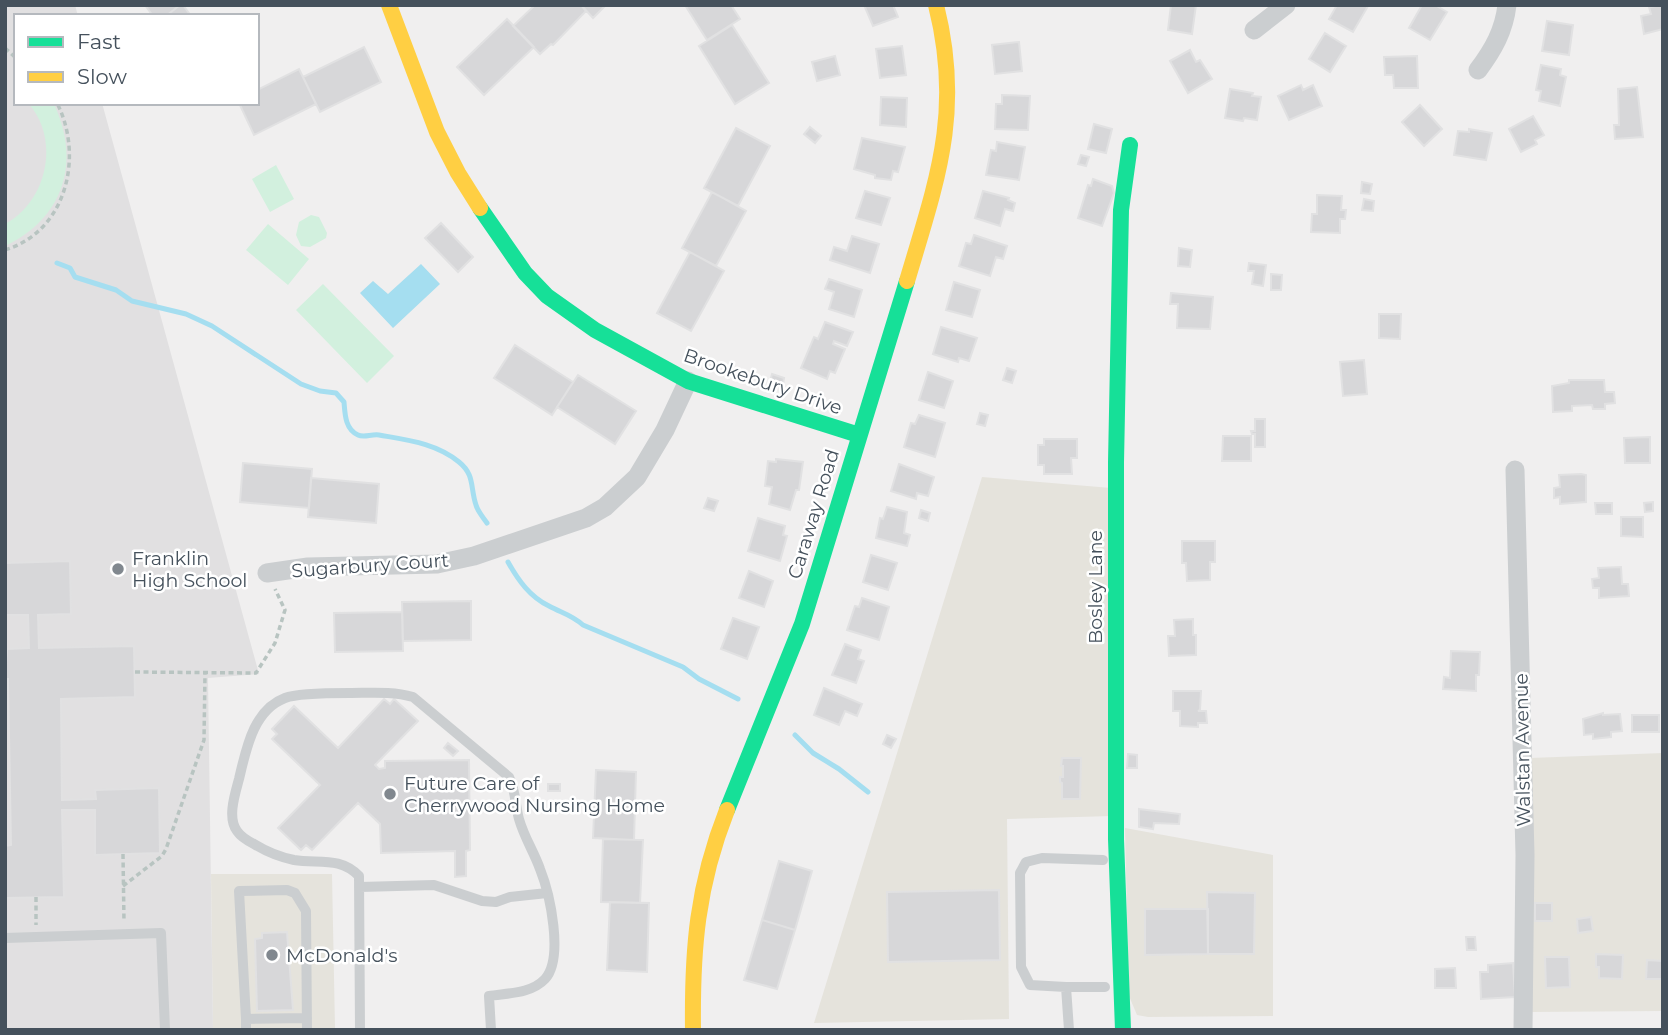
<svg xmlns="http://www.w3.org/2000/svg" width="1668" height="1035" viewBox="0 0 1668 1035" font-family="Montserrat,sans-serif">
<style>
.commercial{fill:#e5e3dc}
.education{fill:#e1e0e1}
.green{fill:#d2f0de}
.water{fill:#a5def0}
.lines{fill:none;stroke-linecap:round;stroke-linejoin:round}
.stream{stroke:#a5def0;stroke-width:5}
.building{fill:#d7d7d9;stroke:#e1e1e2;stroke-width:2}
.path{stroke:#b8c4c1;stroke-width:3.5;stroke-dasharray:5 3.5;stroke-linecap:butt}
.lane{stroke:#cbced0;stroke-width:10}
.street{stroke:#cbced0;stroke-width:19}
.fast{stroke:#16e098;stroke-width:16}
.slow{stroke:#ffcf43;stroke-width:16}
.poi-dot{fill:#81888f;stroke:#fff;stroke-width:2.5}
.labels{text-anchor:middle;stroke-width:5;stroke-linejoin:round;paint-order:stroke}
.street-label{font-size:19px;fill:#45515c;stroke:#fff}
.poi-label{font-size:19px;fill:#45515c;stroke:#fff;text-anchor:start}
</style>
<rect width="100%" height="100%" fill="#f0efef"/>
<!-- commercial -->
<path class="commercial" d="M982,477L1111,488L1112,816L1007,819L1009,1019L814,1023Z
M1663,753V1011L1532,1012L1530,758Z
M1125,828L1273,855V1016L1148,1017L1137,1015L1129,996Z
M211,874H332L335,1028L213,1030Z"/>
<!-- education -->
<path class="education" d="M5,5H75L78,16H16V103H102L259,674L208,678L213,1030H5Z"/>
<!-- green -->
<path class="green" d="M28,103L54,104C81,162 64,218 5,246V224C47,202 61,139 28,103Z
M276,165L294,199L270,212L252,179Z
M311,215L319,217L327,233L326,238L310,247L301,246L296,235L299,222Z
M268,224L309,259L288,285L246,250Z
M323,284L394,356L367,383L296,310Z"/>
<!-- water -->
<path class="water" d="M421,264L440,284L393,328L360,293L373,281L388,294Z"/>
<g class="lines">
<!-- stream -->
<path class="stream" d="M57,263L70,268L75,277L116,290L132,301L186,314L212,326L301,384L320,391L336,393L344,402C345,414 345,429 358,435C364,438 371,434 379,435C407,440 436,443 459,462C475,475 470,487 476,505C478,512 483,517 487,523
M508,562C518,580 530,597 549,606C562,613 572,615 583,625L683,667L699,679L738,699
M795,735L813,753L839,769L868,792"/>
</g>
<!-- building -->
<path class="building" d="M145,5H180L166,16H153Z
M180,5H183L191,16H166Z
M535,5H581L586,11L553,45L551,44L540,54L513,26Z
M581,5H606L593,18Z
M685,5H731L740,19L707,40Z
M864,5H893L898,17L873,26Z
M1171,5H1196L1192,34L1168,30Z
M1337,5L1368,6L1353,32L1329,19Z
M1422,5H1435L1447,12L1430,40L1409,28Z
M1663,5V29L1644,34L1641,16L1651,14L1649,7Z
M507,19L534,47L484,95L457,67Z
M1547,21L1573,25L1569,55L1542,51Z
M732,25L769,83L735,104L699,46Z
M1325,33L1346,46L1330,72L1309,59Z
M1019,42L1022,71L995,74L992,45Z
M902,46L906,75L880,78L876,49Z
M364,47L381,82L320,112L303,77Z
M1190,50L1196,62L1200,60L1212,79L1188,93L1170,61Z
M835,56L840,75L817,81L812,62Z
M1417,56L1418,88H1394L1393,75H1385L1384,57Z
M1541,65L1561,69L1560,75L1566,77L1560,106L1539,101L1541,91L1536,90Z
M299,69L316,104L254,135L239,103H257V90Z
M1301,85L1303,90L1313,85L1322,106L1289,120L1278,96Z
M1637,87L1643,137L1615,139L1614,125H1619L1618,89Z
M1230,89L1253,93L1252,96L1261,97L1257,120L1244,118L1243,121L1225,118Z
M1002,95L1030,96L1028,130L995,129L996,104H1002Z
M881,97L907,98L906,127L880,125Z
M1420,105L1442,129L1424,146L1402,122Z
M1533,116L1544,135L1535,140L1537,144L1521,152L1509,129Z
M1094,124L1112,129L1106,153L1088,149Z
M810,127L821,136L815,143L804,134Z
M736,128L770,146L738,206L704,188Z
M1469,129L1492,133L1486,160L1454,155L1458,131L1469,132Z
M862,138L905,147L898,172L893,171L891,180L875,178V175L854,169Z
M997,142L1025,147L1019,180L986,175L991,150L996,151Z
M1081,155L1089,157L1086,166L1078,164Z
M1093,179L1112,186L1114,193L1102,226L1078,218L1088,185L1091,186Z
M1362,182L1372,184L1370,194L1361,193Z
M865,191L890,198L881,225L856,218Z
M983,191L1009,198L1008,200L1015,203L1013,211L1005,209L1000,226L975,218Z
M712,192L746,211L716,266L682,248Z
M1317,195L1342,196L1341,210H1346L1345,219H1340V233L1311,232L1312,214H1317Z
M1364,199L1374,201L1373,211L1362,210Z
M441,223L473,257L458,272L425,238Z
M974,235L1007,246L1003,259L996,257L990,276L959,266L966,243L971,244Z
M852,236L879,244L870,273L830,260L834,247L847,251Z
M1179,248L1192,250L1190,267L1178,266Z
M690,252L724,271L691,331L657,313Z
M1249,263L1266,265L1263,286L1252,284L1254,271H1248Z
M1271,274L1282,275L1281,290H1271Z
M829,279L862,290L854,317L829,309L834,292L825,289Z
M954,282L980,290L972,317L946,310Z
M1171,293L1213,297L1210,329L1177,328L1178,304H1170Z
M1379,314H1401L1400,339L1379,338Z
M825,322L853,332L847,346L834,341L833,344L845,349L835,373L830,371L827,379L801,368L814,337L818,339Z
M941,327L977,338L969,361L959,358L958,362L933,354Z
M515,345L573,382L552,415L494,378Z
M1364,360L1367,394L1343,396L1340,362Z
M1007,368L1016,371L1012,383L1003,380Z
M928,372L953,381L944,408L919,400Z
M772,374L784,378L783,385L770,382Z
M578,375L636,411L615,444L557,407Z
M1569,380H1604L1605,392H1614L1615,403L1605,404V409H1593L1592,405L1572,406V411L1553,412L1552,386L1569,383Z
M980,413L988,415L985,426L977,424Z
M919,415L945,423L935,457L904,447L911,423L915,424Z
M1255,419H1265V447H1255V434H1252L1251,431H1255Z
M1223,436H1251V461H1222Z
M1650,437V463H1625L1624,438Z
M1044,439H1077V458H1071L1072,474H1044V465H1038V445H1044Z
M776,459L803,462L799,490H796L790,510L769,504L772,487L765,486L768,461L776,462Z
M243,463L312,469L309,508L240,502Z
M899,464L934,477L928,496L917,493L916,499L891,491Z
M1581,474L1586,475V502L1560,504V497L1554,498V488L1560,487L1559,475Z
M311,478L379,484L376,523L308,517Z
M708,498L718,501L714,511L704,508Z
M1653,502V511L1645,512L1644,503Z
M1595,503H1612V514H1596Z
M887,507L907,512L904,533L910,535L907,546L876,538L880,518L883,519Z
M921,510L930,513L928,521L919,518Z
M1621,517H1643V537L1621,536Z
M758,518L785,526L783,535L787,536L780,561L748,551Z
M1182,541H1215V562H1210V580L1187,581L1186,563H1182Z
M871,555L897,563L888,590L863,582Z
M70,561L71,614L38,615L39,648L134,646L135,697L61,699L62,800L96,799L95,790L159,788L160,853L95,855V810H62L64,897L5,898V846L11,845L8,679H5L7,649L29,648L28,615H5V563Z
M1621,567L1622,584H1628L1629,596L1599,598V588H1593L1592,579L1599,578L1598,568Z
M749,571L773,581L764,607L739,598Z
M862,598L889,607L879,640L847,630L855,606L859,607Z
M471,601V640L403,641L402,602Z
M402,612L403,651L335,652L334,613Z
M733,618L759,627L747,659L721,649Z
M1193,619V635H1196V655L1169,656L1168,636H1175L1174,620Z
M845,644L861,650L858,659L864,661L856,683L832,675Z
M1451,651L1480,652L1479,675H1476V691L1443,689L1444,677L1450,678Z
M824,688L862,704L857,716L845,711L839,725L814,715Z
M1173,691H1201L1200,710L1198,711H1206L1207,723H1198V727L1180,726V711H1173Z
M384,699L390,704L394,699L418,721L375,765L379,769L385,768V761L469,760L470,850L466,851V876L455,877V851L381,853L380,824L358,803L312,850L306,845L301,850L278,828L320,785L272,739L277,734L272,729L294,706L338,748Z
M1603,713V715L1620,714L1622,731L1611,732V737L1593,739V734L1584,735L1583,719Z
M1632,715H1659V732H1632Z
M887,735L896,739L891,748L883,744Z
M448,743L458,751L453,756L444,748Z
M1128,754L1137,755V768H1127Z
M1062,758H1081L1080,799H1062V783L1060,782V777H1063V766H1061Z
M596,770L636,772L634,840L593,838Z
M548,784H560V791H548Z
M1139,809L1180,814L1179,824L1154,823L1153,829L1139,827Z
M603,839L643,840L640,903L601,902Z
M779,861L812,871L795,930L762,920Z
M999,890L1000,960L888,962L887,892Z
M1207,892L1255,893L1254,954H1208Z
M610,902L649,903L647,972L607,970Z
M1535,903H1552V921H1535Z
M1145,909H1208V954L1145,955Z
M1591,917L1593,931L1578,933L1577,919Z
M762,920L795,930L777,989L744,980Z
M287,932L293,1010L257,1011L255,939L262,938V933Z
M1466,937H1475L1476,950H1467Z
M1596,954L1623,955L1622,979L1599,978V967H1596Z
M1545,957H1569L1570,987L1546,988Z
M1647,960L1663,961V979H1646Z
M1513,963L1515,997L1481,999L1480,972H1488V965Z
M1455,968L1456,988H1435V969Z"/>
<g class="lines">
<!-- path -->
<path class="path" d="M5,48L16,58
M5,250C67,231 84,156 57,103
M135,672L256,673L275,643L285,610L275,589
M123,854L124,922
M123,886L162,856L166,849L204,740L205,673
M36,897V925"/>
<!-- lane -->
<path class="lane" d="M360,887L434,885L482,901L496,902L510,897L547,893
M5,938L161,933L165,1030
M1066,987H1105
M307,1018L246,1019L239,891L287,890L295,893L306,911L307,1030
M246,1019V1030
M360,1030L359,876C340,856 318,864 294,860C279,857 267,852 254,844C248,841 241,837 237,831C227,818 235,794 239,779C246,750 253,710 285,698C298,693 334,693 349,693C371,693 392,691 413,697L509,777C516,791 515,805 519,819C524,837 534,852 540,869C550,894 564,958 545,979C531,994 507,993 489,996L491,1030
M1069,1030L1066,987L1030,985L1021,967L1020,873L1026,862L1042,858L1103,860"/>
<!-- street -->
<path class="street" d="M1254,30L1286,5
M1478,70C1493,50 1504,31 1507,5
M1515,470L1525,855L1523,1030
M267,573L308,567L437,564L474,556L586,518L605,507L637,477L665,430L688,381"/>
<!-- fast -->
<path class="fast" d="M480,208L525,273L547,296L595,330L688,381L859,435
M727,810L802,624L907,281
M1123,1030L1116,839V462L1121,210L1130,145"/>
<!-- slow -->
<path class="slow" d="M389,5L437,132L458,173L480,208
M907,281C937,180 963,112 936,5
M693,1030C692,949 697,886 727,810"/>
</g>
<!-- markers -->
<g class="poi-dot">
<circle cx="118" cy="569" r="7"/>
<circle cx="390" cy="794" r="7"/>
<circle cx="272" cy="955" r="7"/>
</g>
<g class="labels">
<!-- street labels -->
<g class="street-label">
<text transform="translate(763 381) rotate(19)" y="7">Brookebury Drive</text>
<text transform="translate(813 514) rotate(-73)" y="7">Caraway Road</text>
<text transform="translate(370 565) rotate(-4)" y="7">Sugarbury Court</text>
<text transform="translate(1095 587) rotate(-90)" y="7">Bosley Lane</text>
<text transform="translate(1522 750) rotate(-91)" y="7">Walstan Avenue</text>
</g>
<!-- poi labels -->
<g class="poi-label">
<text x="132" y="565">Franklin<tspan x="132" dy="22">High School</tspan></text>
<text x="404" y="790">Future Care of<tspan x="404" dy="22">Cherrywood Nursing Home</tspan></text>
<text x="286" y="962">McDonald's</text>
</g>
</g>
<!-- border -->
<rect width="1668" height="1035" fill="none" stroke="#45515c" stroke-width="14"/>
<!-- legend -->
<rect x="14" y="14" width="245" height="91" fill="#ffffff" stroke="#b5b9be" stroke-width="2"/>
<rect x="28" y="37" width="35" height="10" fill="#16e098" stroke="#b5b9be" stroke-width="2"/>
<text x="77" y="49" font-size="21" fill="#45515c">Fast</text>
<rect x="28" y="72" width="35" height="10" fill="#ffcf43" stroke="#b5b9be" stroke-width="2"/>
<text x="77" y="84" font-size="21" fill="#45515c">Slow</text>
</svg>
